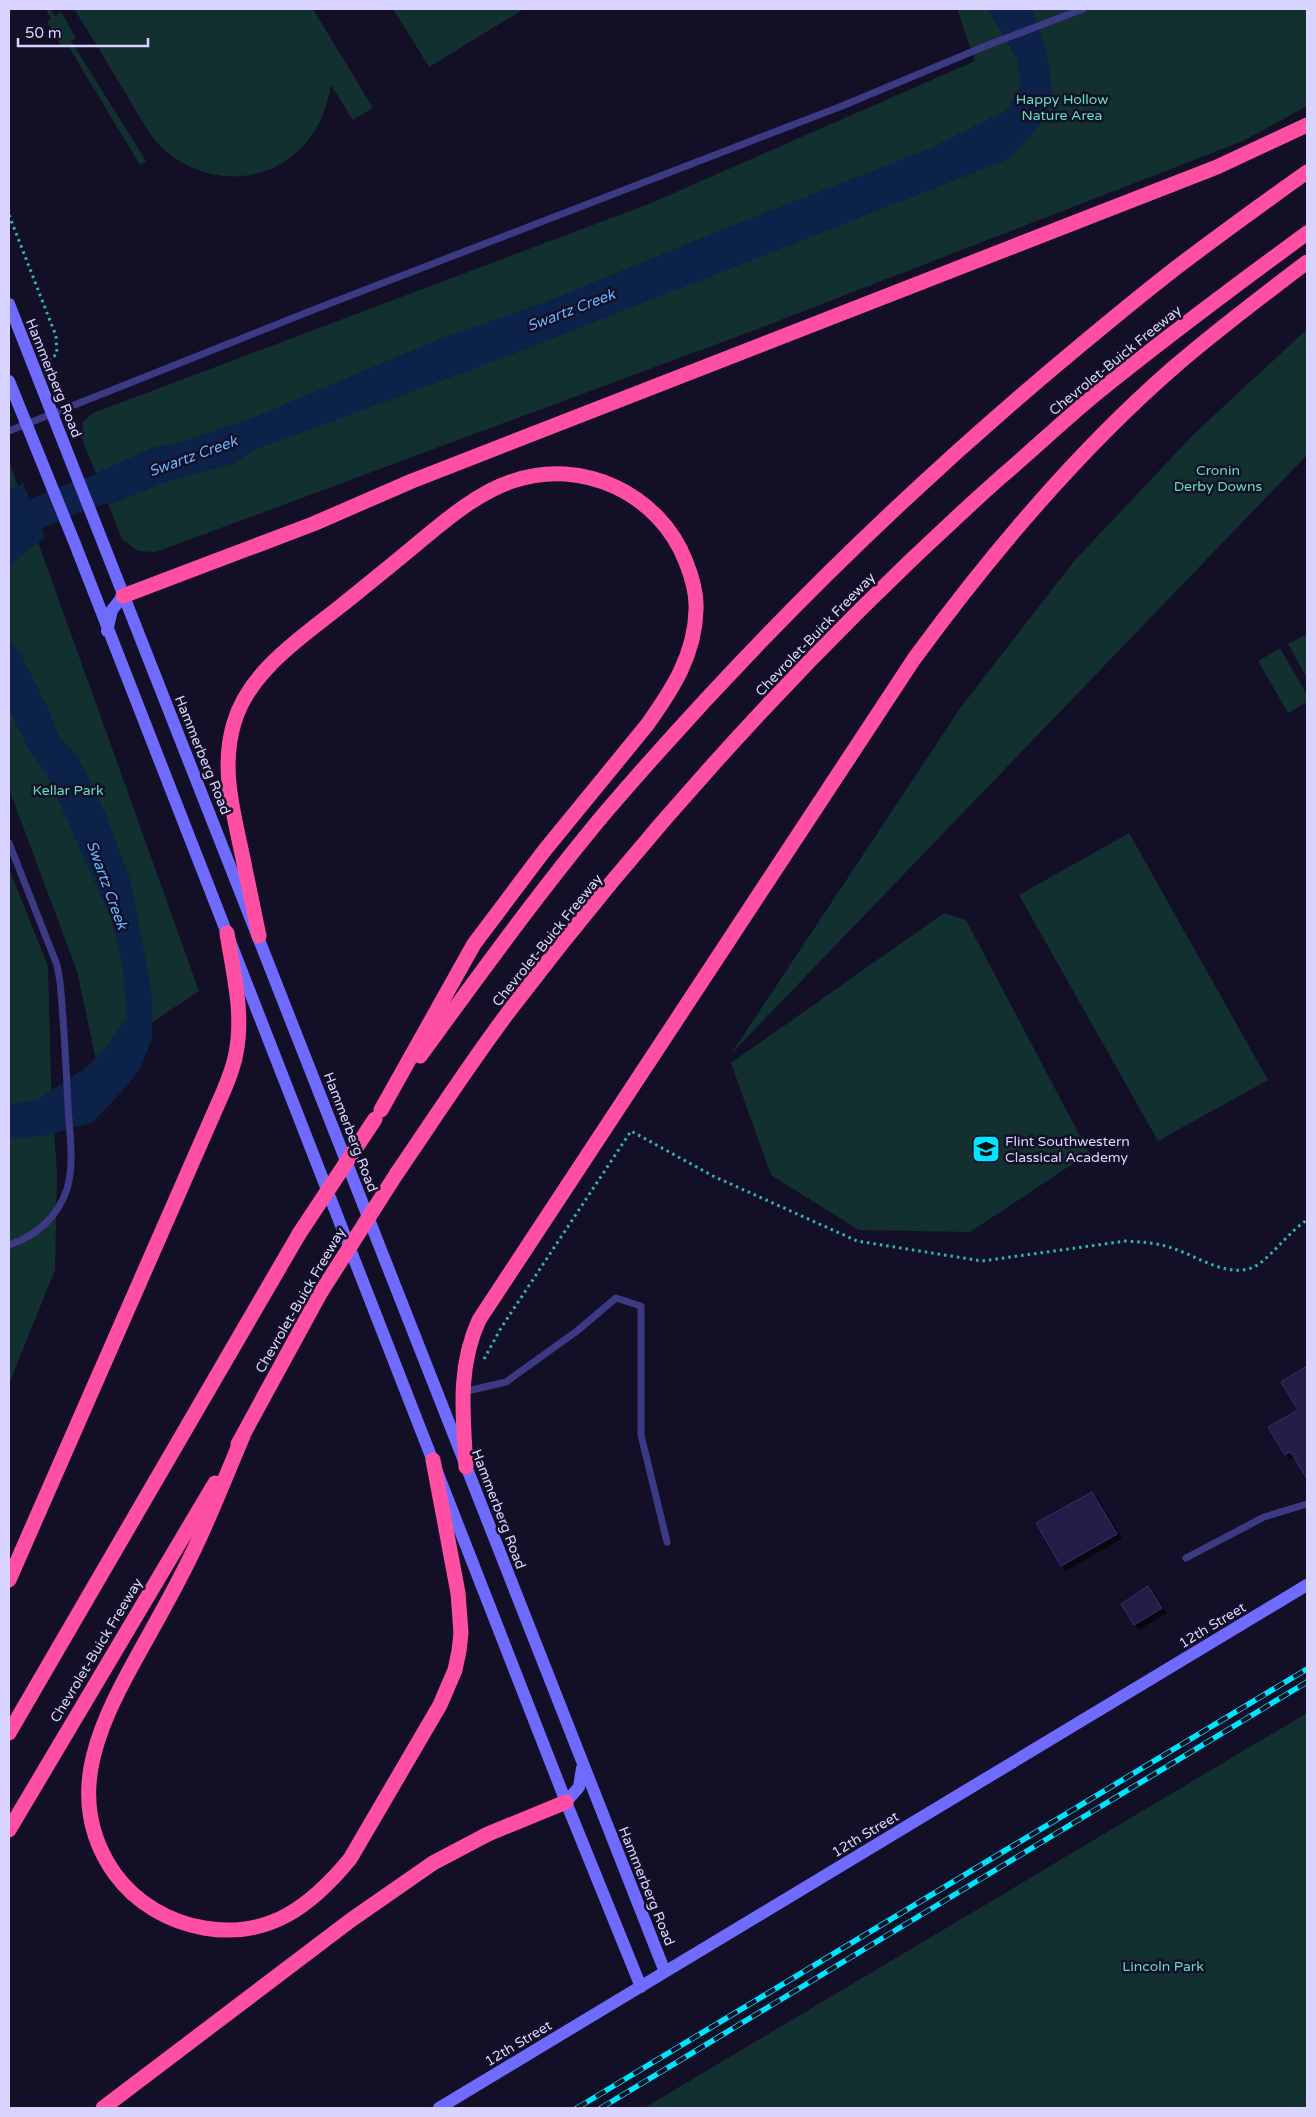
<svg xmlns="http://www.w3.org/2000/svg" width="1316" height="2117" viewBox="0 0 1316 2117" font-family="'Varela Round',sans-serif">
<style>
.green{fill:#12302f}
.water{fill:#0c2248}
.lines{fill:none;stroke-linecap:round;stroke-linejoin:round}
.river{stroke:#0c2248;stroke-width:31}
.building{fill:#241b47;stroke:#3b2d73;filter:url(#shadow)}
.path{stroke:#2fb8b0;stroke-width:3;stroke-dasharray:2.5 4;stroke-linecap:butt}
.lane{stroke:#3d3a85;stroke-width:7}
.secondary{stroke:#6f6bff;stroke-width:12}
.highway{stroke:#ff4fa3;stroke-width:15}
.rail-casing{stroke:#00e5ff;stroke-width:5.5}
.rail{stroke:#130f26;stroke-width:4;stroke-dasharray:11;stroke-linecap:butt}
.highway-bridge{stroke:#ff4fa3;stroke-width:15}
.labels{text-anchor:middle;stroke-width:5;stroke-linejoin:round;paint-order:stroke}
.park-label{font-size:14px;fill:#5fe0c0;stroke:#130f26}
.street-label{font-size:14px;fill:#d9d4ff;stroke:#130f26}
.poi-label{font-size:14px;fill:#d9d4ff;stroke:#130f26;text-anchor:start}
.water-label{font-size:15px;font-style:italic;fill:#62b6ff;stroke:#130f26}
</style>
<defs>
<filter id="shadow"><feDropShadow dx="4.5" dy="4.5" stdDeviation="0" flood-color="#0009"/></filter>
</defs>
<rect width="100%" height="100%" fill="#130f26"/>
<!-- green -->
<path class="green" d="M46,9H50L55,16L61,12L76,38L71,41L146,161L140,165L67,44L62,47L47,22L51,19Z
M74,9H313L373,108L353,120L331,85C325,120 309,149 277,166C238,186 191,176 161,147C148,134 139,115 129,99C111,69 93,39 74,9Z
M393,9H524L429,67Z
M957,9H1307V106L1243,141L755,330L156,552L138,551L122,539L81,436L83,422L93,413L651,203L975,61Z
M1307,329V455L731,1054L961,707L1075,560L1194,434Z
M9,461L199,991L96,1060L77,971L9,789Z
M1307,634V678L1288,644Z
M1280,648L1307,695V702L1288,713L1258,661Z
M1129,833L1268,1080L1158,1141L1019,895Z
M9,869L48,966L51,1080L57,1174L55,1270L9,1384Z
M944,913L966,920L1089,1153L970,1232L859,1230L771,1175L731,1063Z
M1307,1713V2108H644Z"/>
<!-- water -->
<path class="water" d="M987,9H1032C1043,39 1062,90 1043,120C1033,134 1019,149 1006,160L508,356L252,451L234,463L152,486L109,506L96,473L154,447L175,444L245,421L439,339L543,303L711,234L931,148L1008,109L1021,85L1017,59Z
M23,483L45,538L30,548L9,567V490Z
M9,635L13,646L20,652L47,706L59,737L77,755L105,812L131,883L152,995V1038L142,1065L128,1085L92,1123L47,1135L9,1139V1105L39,1099L87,1067L103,1050L127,1018L123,969L111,919L54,790L46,772L31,754L9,709Z"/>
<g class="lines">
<!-- river -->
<path class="river" d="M9,532C40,505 103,489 143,475"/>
</g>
<!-- building -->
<path class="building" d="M1307,1366V1479L1292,1454L1289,1452L1285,1455L1268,1427L1298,1410L1281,1382Z
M1092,1492L1117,1534L1061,1566L1036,1523Z
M1148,1586L1162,1608L1134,1625L1121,1604Z"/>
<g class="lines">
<!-- path -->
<path class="path" d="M9,215L56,336L57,354L46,362
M484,1359L501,1328L631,1131L713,1176L857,1241L982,1261L1126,1241C1142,1242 1157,1243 1172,1248C1198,1256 1232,1282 1259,1264C1276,1251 1289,1232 1307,1220"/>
<!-- lane -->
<path class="lane" d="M9,431L318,308L842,106L988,45L1083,9
M9,843L57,965L60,982C64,1023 66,1064 68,1105C69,1131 75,1162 67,1189C58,1217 36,1236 9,1245
M463,1392L506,1382L577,1331L616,1298L641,1306V1435L667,1542
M1186,1558L1264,1517L1307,1504"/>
<!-- secondary -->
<path class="secondary" d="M9,304L665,1972
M9,381L75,544L566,1802L641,1987
M107,631L112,610L123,596
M566,1802L579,1787L582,1768
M439,2108L1307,1585"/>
<!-- highway -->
<path class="highway" d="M123,596L313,524L412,481L1217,167L1307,125
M259,936C253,907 247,878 241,849C232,807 221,766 234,723C249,671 302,637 342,605C368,584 393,564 418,543C447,519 477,493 513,481C582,457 660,494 686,562C692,577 697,593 696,610C695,655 672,690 647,725L544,851L474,944L381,1110
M420,1056C480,974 539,892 604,814C748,646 906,490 1076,349C1112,319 1148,289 1185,261C1225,231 1266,201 1307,172
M397,1173C434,1119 470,1063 510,1010C657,817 822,637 1002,476C1034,449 1064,420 1097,393C1165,338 1236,285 1307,233
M243,1436C224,1480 207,1526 185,1568C169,1600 151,1631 134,1662C96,1731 64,1802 115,1874C136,1903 169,1922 204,1928C269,1939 311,1906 350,1859L440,1705L455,1670L459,1651L461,1633L458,1593L433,1460
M238,1444L321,1292
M466,1467C463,1415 457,1368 479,1320L914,659C988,558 1079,450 1173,368C1216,331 1262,296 1307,262
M9,1580L224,1090C229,1078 234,1066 236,1053C244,1013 233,972 227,933
M9,1733L299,1234
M9,1830L215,1483
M103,2108L351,1920L433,1863L488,1834L566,1802"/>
<defs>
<path id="rail" d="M577,2108L1307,1669
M601,2108L1307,1682"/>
</defs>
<!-- rail casing -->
<use href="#rail" class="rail-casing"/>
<!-- rail -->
<use href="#rail" class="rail"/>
<!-- highway-bridge -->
<path class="highway-bridge" d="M299,1234L375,1119
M321,1292L397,1173"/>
</g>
<!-- icons -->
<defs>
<symbol id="school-square" viewBox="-11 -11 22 22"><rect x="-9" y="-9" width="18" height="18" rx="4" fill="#00e5ff" stroke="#130f26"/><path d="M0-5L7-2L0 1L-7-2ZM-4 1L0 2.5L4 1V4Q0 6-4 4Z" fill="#111"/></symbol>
</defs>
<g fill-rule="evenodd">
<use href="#school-square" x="970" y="1133" width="32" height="32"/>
</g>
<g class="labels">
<!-- park labels -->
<g class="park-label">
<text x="1062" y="104">Happy Hollow<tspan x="1062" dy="16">Nature Area</tspan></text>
<text x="1218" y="475">Cronin<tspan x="1218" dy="16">Derby Downs</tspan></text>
<text x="68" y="795">Kellar Park</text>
<text x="1163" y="1971">Lincoln Park</text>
</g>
<!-- street labels -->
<g class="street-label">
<text transform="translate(1115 360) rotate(-39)" y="5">Chevrolet-Buick Freeway</text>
<text transform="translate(54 378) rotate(68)" y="5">Hammerberg Road</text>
<text transform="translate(815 634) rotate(-46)" y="5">Chevrolet-Buick Freeway</text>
<text transform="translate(203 755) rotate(68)" y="5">Hammerberg Road</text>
<text transform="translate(547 940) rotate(-51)" y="5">Chevrolet-Buick Freeway</text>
<text transform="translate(351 1132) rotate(69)" y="5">Hammerberg Road</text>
<text transform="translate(300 1300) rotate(-60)" y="5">Chevrolet-Buick Freeway</text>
<text transform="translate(499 1509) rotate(69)" y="5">Hammerberg Road</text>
<text transform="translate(1212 1625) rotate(-31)" y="5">12th Street</text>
<text transform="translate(96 1650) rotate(-59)" y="5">Chevrolet-Buick Freeway</text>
<text transform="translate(865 1834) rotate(-31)" y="5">12th Street</text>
<text transform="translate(647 1886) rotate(68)" y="5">Hammerberg Road</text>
<text transform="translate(518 2043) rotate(-31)" y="5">12th Street</text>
</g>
<!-- poi labels -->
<g class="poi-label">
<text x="1005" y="1146">Flint Southwestern<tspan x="1005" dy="16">Classical Academy</tspan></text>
</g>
<!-- water labels -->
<g class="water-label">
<text transform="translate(571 310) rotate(-21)" y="5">Swartz Creek</text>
<text transform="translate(193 456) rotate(-20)" y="5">Swartz Creek</text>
<text transform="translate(107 885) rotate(70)" y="5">Swartz Creek</text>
</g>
</g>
<!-- border -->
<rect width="1316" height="2117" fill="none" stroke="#d9d4ff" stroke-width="20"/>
<!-- scale -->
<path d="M18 38v8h130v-8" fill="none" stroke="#d9d4ff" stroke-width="2.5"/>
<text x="25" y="38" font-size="15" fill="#d9d4ff" stroke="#130f26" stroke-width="4" paint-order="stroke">50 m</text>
</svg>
